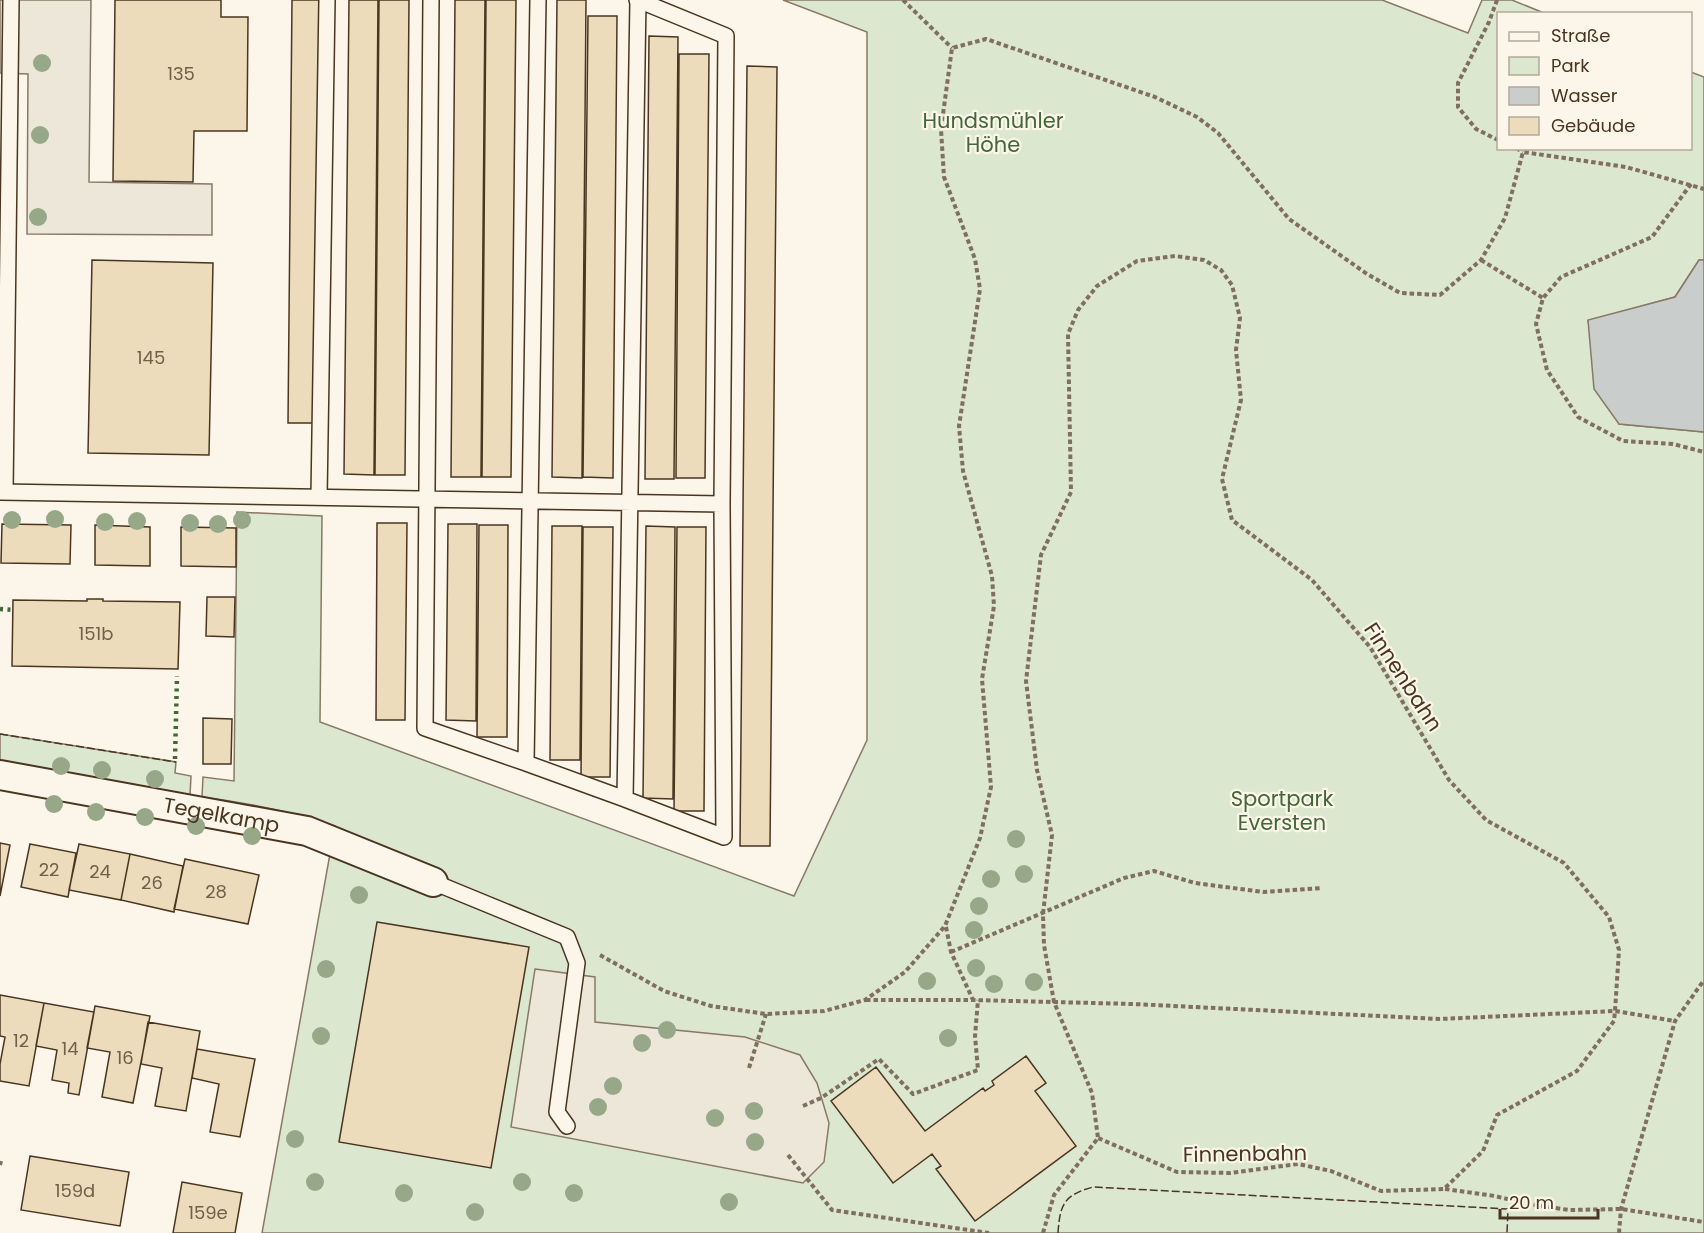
<svg xmlns="http://www.w3.org/2000/svg" width="1704" height="1233" viewBox="0 0 1704 1233" font-family="Poppins,sans-serif">
<style>
.green{fill:#dce7d0;stroke:#887966;stroke-width:1.5}
.parking{fill:#ede7d9;stroke:#887966;stroke-width:1.5}
.water{fill:#c9cecd;stroke:#887966;stroke-width:1.5}
.building{fill:#ecdcbc;stroke:#4a3520;stroke-width:1.5}
.lines{fill:none;stroke-linecap:round;stroke-linejoin:round}
.service-casing{stroke:#4a3520;stroke-width:18}
.minor-casing{stroke:#4a3520;stroke-width:32}
.path{stroke:#7f6f5c;stroke-width:4;stroke-dasharray:4.5 3;stroke-linecap:butt}
.service{stroke:#fbf6e9;stroke-width:15}
.minor{stroke:#fbf6e9;stroke-width:28}
.hedge{stroke:#436837;stroke-width:4.5;stroke-dasharray:3 4.5;stroke-linecap:butt}
.fence{stroke:#4a3520;stroke-width:1.5;stroke-dasharray:8 3;stroke-linecap:butt}
.tree{fill:#96a887}
.labels{text-anchor:middle;stroke-width:4.5;stroke-linejoin:round;paint-order:stroke}
.number-label{font-size:18px;fill:#725f47}
.park-label{font-size:21px;fill:#436837;stroke:#fbf6e9}
.street-label{font-size:21px;fill:#4a3520;stroke:#fbf6e9}
</style>
<rect width="100%" height="100%" fill="#fbf6e9"/>
<!-- green -->
<path class="green" d="M783,0H1382L1468,33L1482,0H1512L1544,13L1498,14V148H1690L1691,72L1704,77V260H1699L1675,297L1588,321L1619,424L1704,432V1233H262L335,826C291,811 248,803 202,797L203,777L234,781L237,512L322,516L320,722L794,896L867,740V32Z
M0,734L176,762L175,773L191,776L190,795L0,763Z"/>
<!-- parking -->
<path class="parking" d="M0,0H91L89,182L212,184V235L27,234L28,74L0,73Z
M535,969L595,977V1022L745,1037L800,1055L817,1083L829,1123L824,1162L803,1183L511,1127Z"/>
<!-- water -->
<path class="water" d="M1699,260H1704V432L1619,424L1594,389L1588,320L1675,297Z"/>
<!-- building -->
<path class="building" d="M115,0H221V17H248L247,131H194L193,182L113,181Z
M292,0H322L318,423H288Z
M349,0H378L374,475L344,474Z
M379,0H409L405,475H375Z
M455,0H485L481,477H451Z
M486,0H516L511,477H482Z
M557,0H586L582,478L552,477Z
M588,16H617L613,478L583,477Z
M649,36L678,37L674,479H645Z
M679,54H709L705,478H676Z
M747,66L777,67L770,846H740Z
M92,260L213,263L209,455L88,453Z
M377,523H407L405,720H376Z
M2,524L71,525L70,564L1,563Z
M448,524H477L476,721L446,720Z
M95,525L150,527V566L95,565Z
M479,525H508L507,737H477Z
M552,526H582L580,760H550Z
M646,526L675,527L673,799L643,798Z
M181,527L236,528V567L181,566Z
M583,527H613L610,777H581Z
M677,527H706L704,811H674Z
M207,597H235L234,637L206,636Z
M87,599H103V601L180,602L178,669L12,666L13,600L87,601Z
M203,718L232,719L231,764H203Z
M0,843L10,845L0,896Z
M30,844L76,853L68,897L21,887Z
M79,844L130,854L121,900L69,890Z
M130,854L183,866L174,912L121,900Z
M185,859L259,875L248,924L174,909Z
M377,922L529,947L491,1168L339,1142Z
M0,995L44,1003L29,1086L0,1081V1064L5,1037L0,1036Z
M44,1003L94,1012L79,1095L68,1093L69,1083L52,1080L57,1050L36,1046Z
M95,1006L150,1016L133,1103L102,1097L110,1052L87,1048Z
M148,1022L200,1031L186,1111L155,1106L162,1068L141,1064Z
M197,1049L255,1059L240,1137L210,1132L219,1084L192,1078Z
M1026,1056L1046,1083L1035,1091L1076,1146L975,1221L936,1169L941,1166L932,1154L893,1183L831,1101L876,1067L925,1131L983,1088L985,1091L994,1085L992,1081Z
M30,1156L129,1172L120,1226L21,1210Z
M182,1182L242,1193L235,1233H173Z"/>
<g class="lines">
<defs>
<path id="service" d="M431,0L425,728L526,763
M538,0L526,763L625,799
M637,0H638L726,36L722,504L724,837L625,799L638,0
M0,492L722,504
M5,492L11,0
M319,497L327,0
M433,882L567,937L577,963L557,1112L567,1126"/>
<g id="minor">
<path id="s1" d="M0,775L307,831L433,882"/>
</g>
</defs>
<!-- service casing -->
<use href="#service" class="service-casing"/>
<!-- minor casing -->
<use href="#minor" class="minor-casing"/>
<!-- path -->
<path class="path" d="M903,0L952,48
M1497,0L1489,22L1458,83V107L1476,129L1498,140
M1516,148L1523,152
M1691,184L1652,237L1561,277L1543,298L1536,324L1547,370L1578,417L1623,441L1673,444L1704,452
M1481,260L1543,298
M946,927L951,952L973,1000
M951,952L1124,878L1154,871L1195,883L1263,892L1322,888
M600,955L664,991L711,1006L766,1014L824,1011L865,1000L905,972L945,926L980,838L991,787L982,679L994,606L992,576L963,471L959,426L980,289L975,259L944,177L941,129L952,48L986,39L1155,97L1197,117L1218,133L1289,219L1367,274L1400,293L1440,295L1481,260L1505,218L1523,152L1626,167L1704,189
M866,1000H973L1133,1004L1440,1019L1615,1011L1675,1021
M749,1068L766,1014
M803,1106L821,1098L879,1059L913,1094L978,1070L975,1036L978,1000
M788,1155L832,1210L989,1233
M0,1165L1,1161
M1445,1189L1495,1196L1523,1203L1569,1210L1621,1209L1704,1222
M1043,1233L1054,1195L1098,1138L1092,1093L1054,1002L1044,945L1043,914L1052,835L1037,770L1026,681L1041,555L1071,492L1068,334L1078,310L1097,286L1137,261L1175,256L1204,260L1221,270L1232,285L1240,318L1236,350L1241,400L1222,479L1232,520L1312,580L1370,647L1449,780L1486,820L1564,863L1609,917L1619,950L1615,1011L1614,1021L1577,1071L1497,1115L1483,1151L1444,1189L1381,1191L1331,1171L1298,1164L1230,1173L1177,1172L1098,1138
M1619,1233L1621,1209L1675,1021L1704,980"/>
<!-- service -->
<use href="#service" class="service"/>
<!-- minor -->
<use href="#minor" class="minor"/>
<!-- hedge -->
<path class="hedge" d="M0,609L13,610
M175,759L177,676"/>
<!-- fence -->
<path class="fence" d="M0,734L176,762
M1058,1233C1060,1204 1064,1195 1093,1187L1508,1209L1507,1233"/>
</g>
<!-- trees -->
<g class="tree">
<circle cx="42" cy="63" r="9"/>
<circle cx="40" cy="135" r="9"/>
<circle cx="38" cy="217" r="9"/>
<circle cx="55" cy="519" r="9"/>
<circle cx="12" cy="520" r="9"/>
<circle cx="242" cy="520" r="9"/>
<circle cx="137" cy="521" r="9"/>
<circle cx="105" cy="522" r="9"/>
<circle cx="190" cy="523" r="9"/>
<circle cx="218" cy="524" r="9"/>
<circle cx="61" cy="766" r="9"/>
<circle cx="102" cy="770" r="9"/>
<circle cx="155" cy="779" r="9"/>
<circle cx="54" cy="804" r="9"/>
<circle cx="96" cy="812" r="9"/>
<circle cx="145" cy="817" r="9"/>
<circle cx="196" cy="826" r="9"/>
<circle cx="252" cy="836" r="9"/>
<circle cx="1016" cy="839" r="9"/>
<circle cx="1024" cy="874" r="9"/>
<circle cx="991" cy="879" r="9"/>
<circle cx="359" cy="895" r="9"/>
<circle cx="979" cy="906" r="9"/>
<circle cx="974" cy="930" r="9"/>
<circle cx="976" cy="968" r="9"/>
<circle cx="326" cy="969" r="9"/>
<circle cx="927" cy="981" r="9"/>
<circle cx="1034" cy="982" r="9"/>
<circle cx="994" cy="984" r="9"/>
<circle cx="667" cy="1030" r="9"/>
<circle cx="321" cy="1036" r="9"/>
<circle cx="948" cy="1038" r="9"/>
<circle cx="642" cy="1043" r="9"/>
<circle cx="613" cy="1086" r="9"/>
<circle cx="598" cy="1107" r="9"/>
<circle cx="754" cy="1111" r="9"/>
<circle cx="715" cy="1118" r="9"/>
<circle cx="295" cy="1139" r="9"/>
<circle cx="755" cy="1142" r="9"/>
<circle cx="315" cy="1182" r="9"/>
<circle cx="522" cy="1182" r="9"/>
<circle cx="404" cy="1193" r="9"/>
<circle cx="574" cy="1193" r="9"/>
<circle cx="729" cy="1202" r="9"/>
<circle cx="475" cy="1212" r="9"/>
</g>
<g class="labels">
<!-- number labels -->
<g class="number-label">
<text x="181" y="80">135</text>
<text x="151" y="364">145</text>
<text x="96" y="640">151b</text>
<text x="49" y="876">22</text>
<text x="100" y="878">24</text>
<text x="152" y="889">26</text>
<text x="216" y="898">28</text>
<text x="21" y="1047">12</text>
<text x="70" y="1055">14</text>
<text x="125" y="1064">16</text>
<text x="75" y="1197">159d</text>
<text x="208" y="1219">159e</text>
</g>
<!-- park labels -->
<g class="park-label">
<text x="993" y="128">Hundsmühler<tspan x="993" dy="24">Höhe</tspan></text>
<text x="1282" y="806">Sportpark<tspan x="1282" dy="24">Eversten</tspan></text>
</g>
<!-- street labels -->
<g class="street-label">
<text transform="translate(1403 677) rotate(57)" y="7">Finnenbahn</text>
<text dy="7" stroke="none"><textPath href="#s1" startOffset="225">Tegelkamp</textPath></text>
<text transform="translate(1245 1154) rotate(-1)" y="7">Finnenbahn</text>
</g>
</g>
<!-- legend -->
<rect x="1497" y="12" width="195" height="138" fill="#fbf6e9" stroke="#b4a999" stroke-width="1.5"/>
<rect x="1509" y="32" width="30" height="9" fill="#fbf6e9" stroke="#b4a999" stroke-width="1.5"/>
<text x="1551" y="42" font-size="18" fill="#4a3520">Straße</text>
<rect x="1509" y="57" width="30" height="18" fill="#dce7d0" stroke="#b4a999" stroke-width="1.5"/>
<text x="1551" y="72" font-size="18" fill="#4a3520">Park</text>
<rect x="1509" y="87" width="30" height="18" fill="#c9cecd" stroke="#b4a999" stroke-width="1.5"/>
<text x="1551" y="102" font-size="18" fill="#4a3520">Wasser</text>
<rect x="1509" y="117" width="30" height="18" fill="#ecdcbc" stroke="#b4a999" stroke-width="1.5"/>
<text x="1551" y="132" font-size="18" fill="#4a3520">Gebäude</text>
<!-- scale -->
<path d="M1500 1209v9h98v-9" fill="none" stroke="#4a3520" stroke-width="3"/>
<text x="1509" y="1209" font-size="18" fill="#4a3520" stroke="#fbf6e9" stroke-width="4.5" paint-order="stroke">20 m</text>
</svg>
